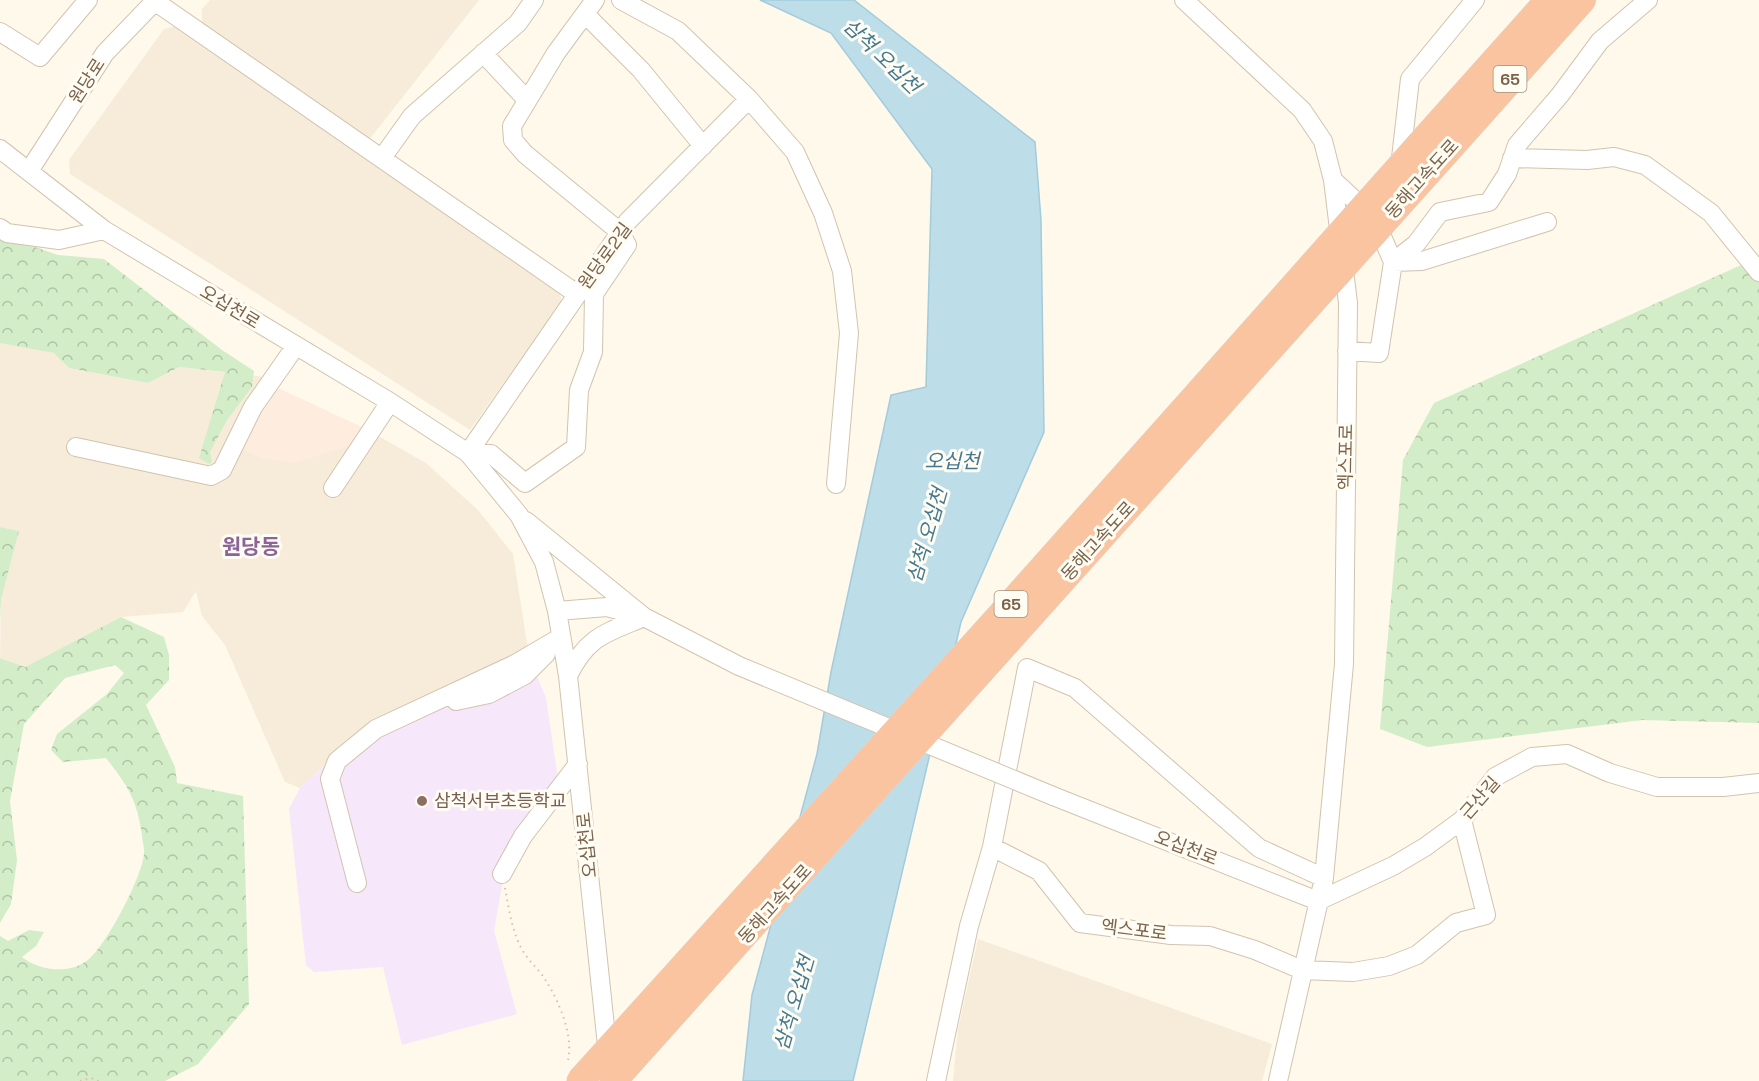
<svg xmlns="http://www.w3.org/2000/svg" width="1759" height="1081" viewBox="0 0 1759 1081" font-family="'Space Grotesk','Noto Sans KR',sans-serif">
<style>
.residential{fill:#f6ecd9}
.commercial{fill:#feecdf}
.education{fill:#f6e7fb}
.forest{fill:url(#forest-crowns)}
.water{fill:#bddde9;stroke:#a3cbdc;stroke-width:1.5}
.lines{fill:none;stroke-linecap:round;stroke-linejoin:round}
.minor-casing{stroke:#d2c3af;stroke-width:20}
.highway-casing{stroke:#ddd6d0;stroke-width:28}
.path{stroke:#dbc0a3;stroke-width:2;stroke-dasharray:1.5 4.5;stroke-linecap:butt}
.minor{stroke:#fff;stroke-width:18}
.highway{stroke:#fac4a0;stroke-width:27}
.minor-bridge-casing{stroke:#d2c3af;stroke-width:20;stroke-linecap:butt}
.highway-bridge-casing{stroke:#ddd6d0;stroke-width:28;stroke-linecap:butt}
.minor-bridge{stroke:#fff;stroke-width:18}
.highway-bridge{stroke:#fac4a0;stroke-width:27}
.education-dot{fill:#8d6e63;stroke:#fffcf3;stroke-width:2}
.labels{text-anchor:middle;stroke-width:6;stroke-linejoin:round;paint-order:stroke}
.shield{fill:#fffcf3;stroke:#a3917d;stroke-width:1.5}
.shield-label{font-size:16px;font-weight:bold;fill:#7b634b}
.street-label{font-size:18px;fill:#7b634b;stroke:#fffcf3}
.education-label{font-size:18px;fill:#785e54;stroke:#fffcf3;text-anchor:start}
.water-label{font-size:20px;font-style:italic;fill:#437990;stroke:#fffcf3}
.quarter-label{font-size:21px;font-weight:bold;fill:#8c6497;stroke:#fffcf3}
</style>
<defs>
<pattern id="forest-crowns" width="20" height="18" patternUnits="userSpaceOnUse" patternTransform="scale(1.5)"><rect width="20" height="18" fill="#d2edc8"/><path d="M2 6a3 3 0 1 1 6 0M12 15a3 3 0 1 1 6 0" fill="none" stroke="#afc4a4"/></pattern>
</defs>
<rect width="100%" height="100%" fill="#fef9eb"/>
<!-- residential -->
<path class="residential" d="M210,0H479L368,141L202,25V9Z
M176,26L560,294L562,302L470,430L70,174L69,160L164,29Z
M0,343L55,353L69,368L148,383L179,367L265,377L278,388L240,446L366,429L426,463L478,510L513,554L528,650L334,756L300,788L285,782L225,645L202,616L196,591L183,612L121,617L25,667L0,658L1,600L19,531L0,527Z
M978,939L1272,1044L1262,1081H953L958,1029Z"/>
<!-- commercial -->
<path class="commercial" d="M278,388L366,429L358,443L295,463L260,458L240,447Z"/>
<!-- education -->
<path class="education" d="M534,669L546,698L557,772L555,785L510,841L494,931L517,1014L402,1045L383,967L314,972L306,965L289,809L300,788L363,730Z"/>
<!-- forest -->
<path class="forest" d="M0,235L58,255L104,259L222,350L254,371L252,387L227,420L210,452L212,462L209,464L199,458L225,372L179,367L148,383L69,368L54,353L0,343Z
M1759,257V723L1642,720L1427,747L1380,729L1403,460L1434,403Z
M0,527L19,531L1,600L0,623Z
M121,617L164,637L169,655V680L146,705L175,767L177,783L243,796L249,1004L198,1064L165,1081H0V936L8,941L29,930L44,932L36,946L22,957C39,971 71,975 89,959C107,944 142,877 144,854C145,848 142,841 142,835C137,800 128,786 106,758L63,762L51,750L57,734L107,694L124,673L115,665L65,678L24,724L10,801L17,860L11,904L0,923V658L25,667Z"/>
<!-- water -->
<path class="water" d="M760,0H854L1035,142L1041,220L1044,432L961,622L853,1081H743L752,995L817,754L831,672L891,395L926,387L932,169L831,33Z"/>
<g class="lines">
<defs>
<path id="minor" d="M153,0L577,294
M621,0L678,31L749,99L795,152L823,213L842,271L849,333L836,484
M1184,0L1302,110L1323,141L1333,180L1348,303L1344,664L1324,878L1278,1081
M585,14L641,70L703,146
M0,32L40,57L88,0
M483,53L527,100
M0,149L104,230L390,402L468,453L519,515L544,562L557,611L568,676L608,1055
M382,158L412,116L518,23L534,0
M1512,158L1587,160L1614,157L1645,165L1711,213L1759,272
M1400,167L1410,79L1475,0
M29,171L105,53L156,0
M1333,180L1374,218L1393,262L1379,353L1347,351
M0,228L7,233L59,240L104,230
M1393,262L1416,244L1440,212L1489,202L1507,174L1517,145L1560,95L1600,41L1648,0
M1393,262L1422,261L1547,222
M76,447L211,476L222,470L253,407L295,347
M468,453L491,454L525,483L576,447L579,390L593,352L594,294L627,245L620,232L525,154L513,140L512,126L556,53L595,0
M468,453L628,221L749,99
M333,488L390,402
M526,521L644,617C606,633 587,636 568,676
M557,611L607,607L644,617L739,666
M456,701L489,694L525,675L546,654
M1053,796L1318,901
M992,847L1039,871L1080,923L1171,935L1210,936L1255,950L1302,970L1353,972L1389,966L1417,955L1456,923L1486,915L1462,820
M502,874L523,836L578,764
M357,883L330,779L337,761L376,729L515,664L561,637
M1318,901L1393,866L1425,847L1462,820L1495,777L1532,757L1567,754L1610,773L1657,787H1723L1759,783
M936,1081L969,926L992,847L1027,668L1075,688L1259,848L1324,878"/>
<path id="highway" d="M1438,124L1549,0
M1440,159L1582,0"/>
</defs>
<!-- minor casing -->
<use href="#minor" class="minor-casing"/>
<!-- highway casing -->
<use href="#highway" class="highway-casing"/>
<!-- path -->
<path class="path" d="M505,888C509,909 512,933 523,951C529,962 540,970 546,981C560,1003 575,1039 567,1064
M80,1081L91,1078L99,1081"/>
<!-- minor -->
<use href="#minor" class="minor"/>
<!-- highway -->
<use href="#highway" class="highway"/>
<defs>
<path id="minor-bridge" d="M739,666L1053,796"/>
<path id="highway-bridge" d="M580,1081L1000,616L1438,124
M613,1081L1440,159"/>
</defs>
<!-- minor-bridge casing -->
<use href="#minor-bridge" class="minor-bridge-casing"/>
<!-- highway-bridge casing -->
<use href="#highway-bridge" class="highway-bridge-casing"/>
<!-- minor-bridge -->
<use href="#minor-bridge" class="minor-bridge"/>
<!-- highway-bridge -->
<use href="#highway-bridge" class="highway-bridge"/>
</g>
<!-- markers -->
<circle class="education-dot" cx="422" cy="801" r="6"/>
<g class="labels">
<!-- shield labels -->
<g class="shield">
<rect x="1493.5" y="66" width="33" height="26" rx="4.5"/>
<rect x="994.5" y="591" width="33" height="26" rx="4.5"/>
</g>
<g class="shield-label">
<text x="1510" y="85">65</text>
<text x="1011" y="610">65</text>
</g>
<!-- street labels -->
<g class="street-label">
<text transform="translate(87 81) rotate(-57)" y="6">원당로</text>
<text transform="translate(1422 179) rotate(-48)" y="6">동해고속도로</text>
<text transform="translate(605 256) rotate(-54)" y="6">원당로2길</text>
<text transform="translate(230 307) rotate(31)" y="6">오십천로</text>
<text transform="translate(1346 457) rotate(-89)" y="6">엑스포로</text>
<text transform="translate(1098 541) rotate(-48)" y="6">동해고속도로</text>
<text transform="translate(1480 798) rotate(-49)" y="6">근산길</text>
<text transform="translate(587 845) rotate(-96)" y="6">오십천로</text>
<text transform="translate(1186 848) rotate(21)" y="6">오십천로</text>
<text transform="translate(775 904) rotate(-48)" y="6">동해고속도로</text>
<text transform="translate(1134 930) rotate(7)" y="6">엑스포로</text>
</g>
<!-- education labels -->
<g class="education-label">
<text x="434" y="807">삼척서부초등학교</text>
</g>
<!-- water labels -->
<g class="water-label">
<text transform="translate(882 56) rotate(44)" y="7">삼척 오십천</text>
<text x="952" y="468">오십천</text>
<text transform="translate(927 535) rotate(-74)" y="7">삼척 오십천</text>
<text transform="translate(794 1003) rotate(-74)" y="7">삼척 오십천</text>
</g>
<!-- quarter labels -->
<g class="quarter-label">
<text x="251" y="554">원당동</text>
</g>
</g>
</svg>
